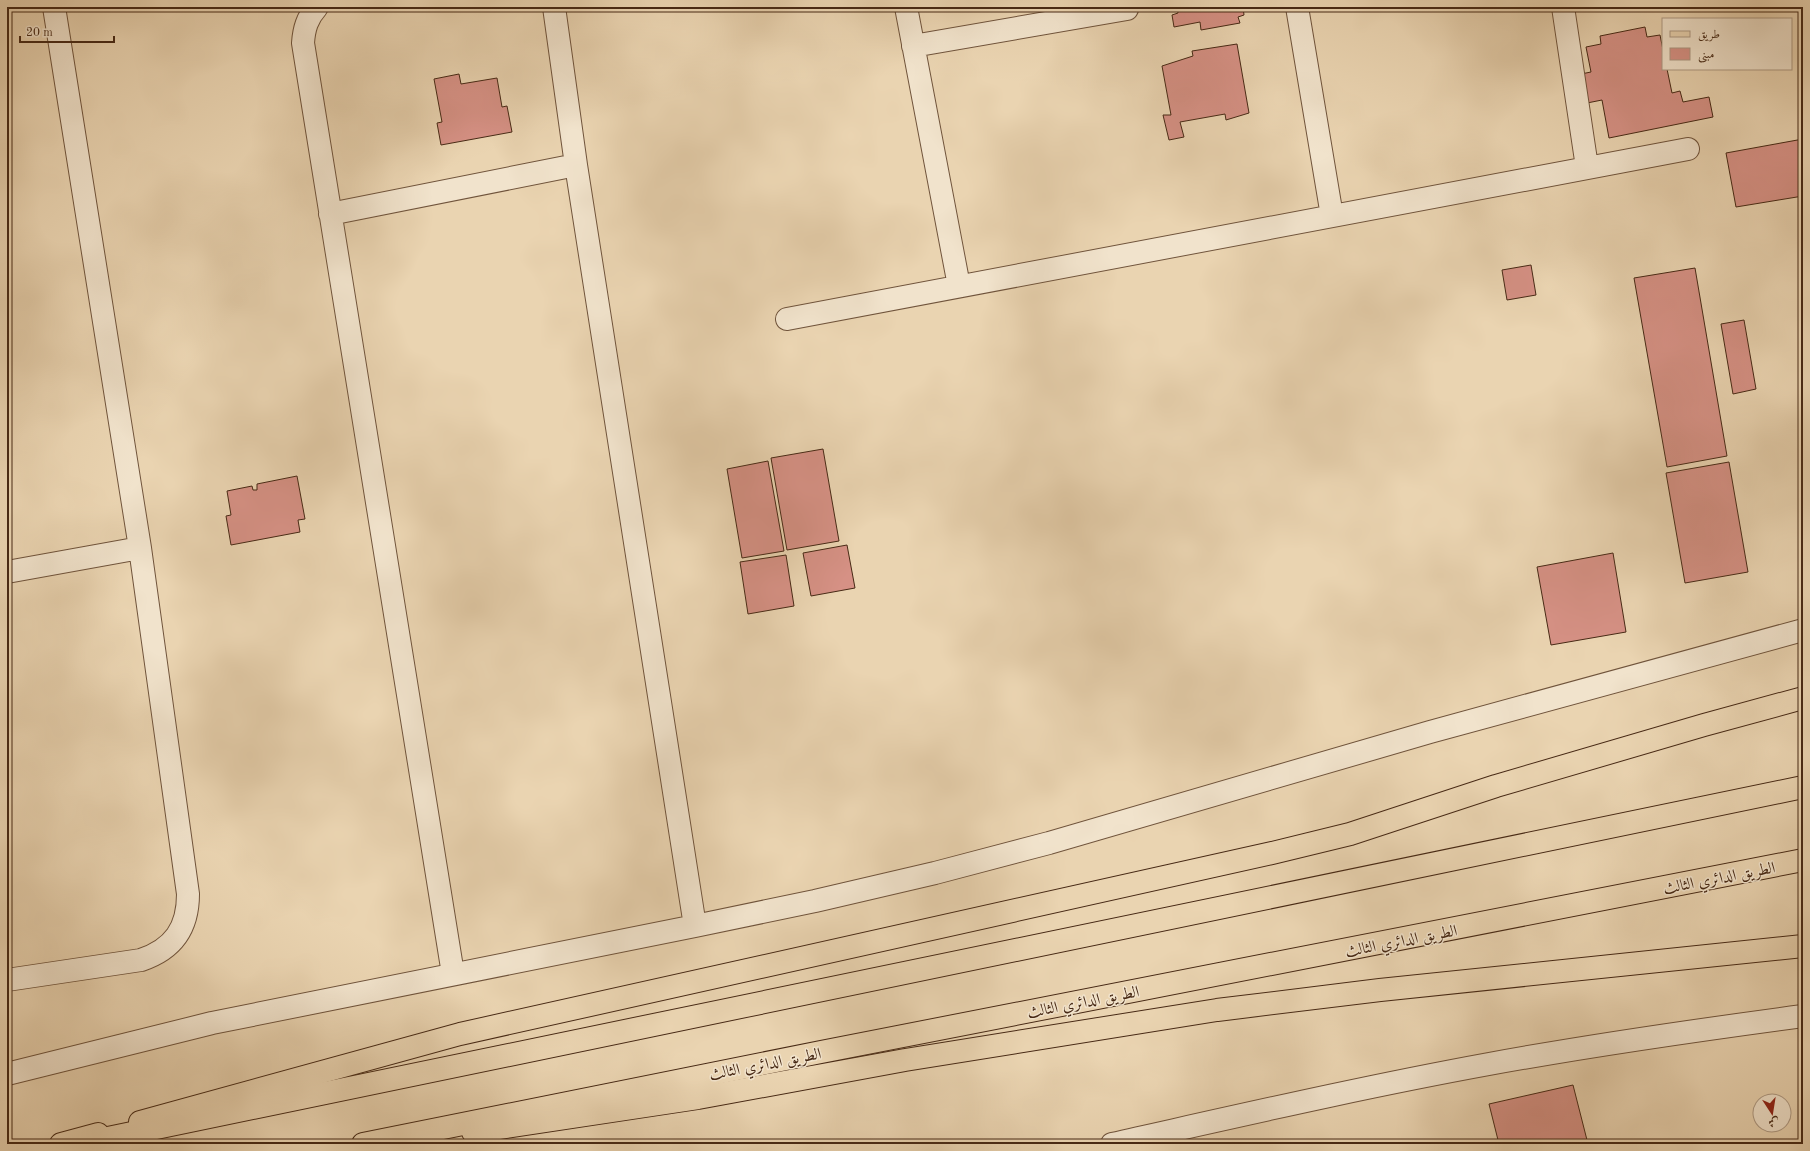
<svg xmlns="http://www.w3.org/2000/svg" width="1810" height="1151" viewBox="0 0 1810 1151" font-family="'Old Standard TT',Amiri,serif">
<style>
.building{fill:#d69185;stroke:#472915}
.lines{fill:none;stroke-linecap:round;stroke-linejoin:round}
.minor-casing{stroke:#70543c;stroke-width:24}
.major-casing{stroke:#472915;stroke-width:24}
.highway-casing{stroke:#472915;stroke-width:24}
.minor{stroke:#f1e3cc;stroke-width:22}
.major{stroke:#ead4b1;stroke-width:22}
.highway{stroke:#ead4b1;stroke-width:22}
.labels{text-anchor:middle;stroke-width:3;stroke-linejoin:round;paint-order:stroke}
.street-label{font-size:16px;fill:#472915;stroke:#f1e3cc}
</style>
<rect width="100%" height="100%" fill="#ead4b1"/>
<filter id="stains"><feTurbulence type="fractalNoise" baseFrequency=".005" numOctaves="4"/><feColorMatrix values="0 0 0 0 .2 0 0 0 0 .09 0 0 0 0 .02 0 0 0 .5 -.17"/></filter>
<radialGradient id="worn" r=".72"><stop offset=".6" stop-color="#630" stop-opacity="0"/><stop offset="1" stop-color="#630" stop-opacity=".3"/></radialGradient>
<!-- building -->
<path class="building" d="M1177,7H1243L1244,15L1238,17L1240,23L1201,30L1200,22L1174,27L1172,15L1178,13Z
M1645,27L1647,37L1660,35L1663,50V69H1667L1672,93L1680,91L1683,102L1709,97L1713,117L1609,138L1602,100L1587,103L1581,74L1591,72L1586,47L1601,44L1600,36Z
M1237,44L1249,113L1226,120L1225,114L1180,122L1184,137L1169,140L1163,115H1171L1162,66L1193,56L1192,51Z
M459,74L461,84L497,78L502,107L507,106L512,132L441,145L437,123L442,122L434,79Z
M1803,139V196L1736,207L1726,153Z
M1531,265L1536,295L1507,300L1502,270Z
M1695,268L1727,456L1667,467L1634,278Z
M1744,320L1756,389L1733,394L1721,324Z
M823,449L839,541L787,550L771,458Z
M768,461L784,551L742,558L727,469Z
M1729,462L1748,572L1685,583L1666,473Z
M297,476L305,519L298,520L300,532L231,545L226,516L231,515L227,491L252,486L253,490H257V484Z
M847,545L855,588L811,596L803,553Z
M1613,553L1626,632L1551,645L1537,567Z
M786,555L794,606L748,614L740,562Z
M1573,1085L1588,1144H1499L1489,1104Z"/>
<g class="lines">
<defs>
<path id="minor" d="M317,7C307,18 304,29 303,43L453,974
M554,7L576,165L695,926
M906,7L959,286
M1297,7L1332,216
M1563,7L1587,167
M913,46L1127,9
M330,214L576,165
M787,319L1688,149
M7,572L140,548
M7,980L141,960C174,949 188,928 188,894L140,548L54,7
M7,1074L212,1023L695,926L815,901L935,873L1049,843L1430,732L1803,630
M1112,1144C1238,1116 1363,1087 1489,1064C1593,1045 1698,1030 1803,1016"/>
<path id="major" d="M140,1122L460,1034L1272,853L1350,834L1496,786L1704,725L1803,698
M473,1132L698,1098L905,1060L1217,1010L1380,990L1803,946
M61,1144L98,1134"/>
<path id="highway" d="M79,1144L1803,787
M363,1144L821,1052L1803,860"/>
</defs>
<!-- minor casing -->
<use href="#minor" class="minor-casing"/>
<!-- major casing -->
<use href="#major" class="major-casing"/>
<!-- highway casing -->
<use href="#highway" class="highway-casing"/>
<!-- minor -->
<use href="#minor" class="minor"/>
<!-- major -->
<use href="#major" class="major"/>
<!-- highway -->
<use href="#highway" class="highway"/>
</g>
<g class="labels">
<!-- street labels -->
<g class="street-label">
<text transform="translate(1719 877) rotate(-11)" y="6">الطريق الدائري الثالث</text>
<text transform="translate(1401 940) rotate(-11)" y="6">الطريق الدائري الثالث</text>
<text transform="translate(1083 1001) rotate(-11)" y="6">الطريق الدائري الثالث</text>
<text transform="translate(765 1063) rotate(-11)" y="6">الطريق الدائري الثالث</text>
</g>
</g>
<!-- margin -->
<rect width="1810" height="1151" fill="none" stroke="#ead4b1" stroke-width="24"/>
<rect x="8" y="8" width="1794" height="1135" fill="none" stroke="#472915" stroke-width="2"/>
<rect x="12" y="12" width="1786" height="1127" fill="none" stroke="#472915"/>
<!-- legend -->
<rect x="1662" y="18" width="130" height="52" fill="#f1e3cc" stroke="#ad9983"/>
<rect x="1670" y="31" width="20" height="6" fill="#ead4b1" stroke="#ad9983"/>
<text x="1698" y="38" font-size="12" fill="#472915">طريق</text>
<rect x="1670" y="48" width="20" height="12" fill="#d69185" stroke="#ad9983"/>
<text x="1698" y="58" font-size="12" fill="#472915">مبنى</text>
<!-- north arrow -->
<g transform="translate(1772 1113) rotate(168)"><circle r="19" fill="#f1e3cc" stroke="#ad9983"/>
<path d="M0-3L7 15L0 10L-7 15Z" fill="#8f2418"/>
<text y="-6" font-size="11" font-weight="bold" text-anchor="middle" fill="#472915">ش</text>
</g>
<!-- scale -->
<path d="M20 36v6h94v-6" fill="none" stroke="#472915" stroke-width="2"/>
<text x="26" y="36" font-size="12" fill="#472915" stroke="#f1e3cc" stroke-width="3" paint-order="stroke">20 m</text>
<rect width="100%" height="100%" filter="url(#stains)"/>
<rect width="100%" height="100%" fill="url(#worn)"/>
</svg>
